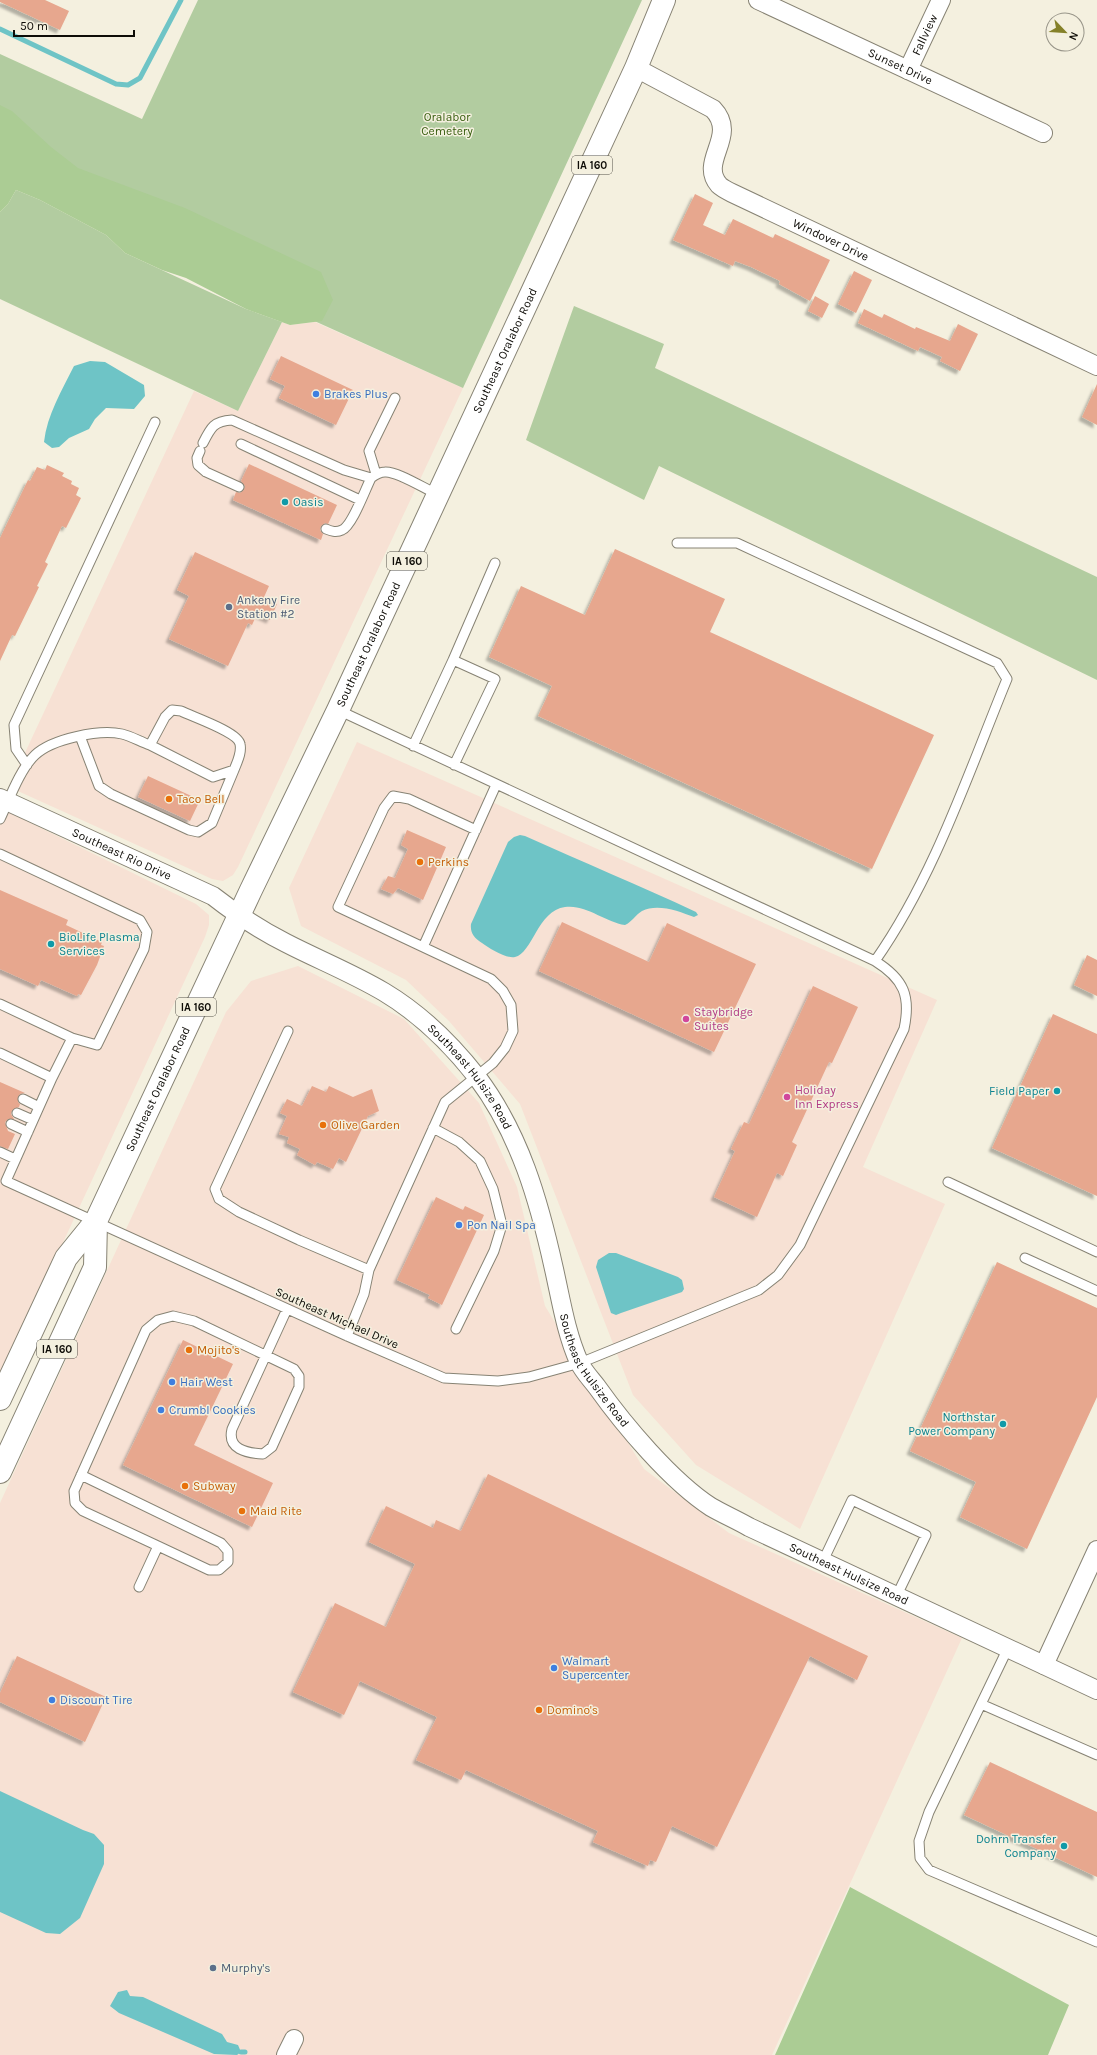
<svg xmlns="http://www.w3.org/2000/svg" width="1097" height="2055" viewBox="0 0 1097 2055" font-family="Karla,sans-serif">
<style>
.commercial{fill:#f7e1d4}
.green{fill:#b2cca0}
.forest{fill:#abcc94}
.water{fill:#6ec4c6}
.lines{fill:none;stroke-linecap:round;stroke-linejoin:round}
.stream{stroke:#6ec4c6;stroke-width:5}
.building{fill:#e7a78e;filter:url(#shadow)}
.lane-casing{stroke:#878374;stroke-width:11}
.street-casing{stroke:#878374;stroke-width:20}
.primary-casing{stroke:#878374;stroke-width:24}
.lane{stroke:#fff;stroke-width:9}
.street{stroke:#fff;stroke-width:18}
.primary{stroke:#fff;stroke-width:22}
.shop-dot{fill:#3f7fe0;stroke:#f4f0df;stroke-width:1.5}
.culture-dot{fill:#0f9aa8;stroke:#f4f0df;stroke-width:1.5}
.service-dot{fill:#5c6f8a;stroke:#f4f0df;stroke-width:1.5}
.food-dot{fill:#e8710a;stroke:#f4f0df;stroke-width:1.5}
.hotel-dot{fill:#d1479c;stroke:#f4f0df;stroke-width:1.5}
.labels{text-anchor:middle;stroke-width:3;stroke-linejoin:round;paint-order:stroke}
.shield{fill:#f4f0df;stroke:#535048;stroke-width:1}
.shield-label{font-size:11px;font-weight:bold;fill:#0e0c07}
.street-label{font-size:12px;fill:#0e0c07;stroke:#f4f0df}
.park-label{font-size:12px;fill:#385e0f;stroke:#f4f0df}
.shop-label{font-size:12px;fill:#366cbe;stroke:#f4f0df;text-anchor:start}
.culture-label{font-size:12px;fill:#0d838f;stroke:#f4f0df;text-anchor:end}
.service-label{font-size:12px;fill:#4e5e75;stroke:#f4f0df;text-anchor:start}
.food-label{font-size:12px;fill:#c56008;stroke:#f4f0df;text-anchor:start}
.hotel-label{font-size:12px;fill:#b23c85;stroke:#f4f0df;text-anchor:start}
</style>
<defs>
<filter id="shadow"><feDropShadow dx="-3.5" dy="3.5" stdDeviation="1" flood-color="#0004"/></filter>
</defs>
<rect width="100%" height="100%" fill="#f4f0df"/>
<!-- commercial -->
<path class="commercial" d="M282,322L290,325L315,322L463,388L238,867L233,875L223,881L212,879L9,787L194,391L238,411Z
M357,742L937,1000L863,1167L945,1204L800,1529L696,1465L633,1395L520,1104L449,1021L406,980L301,926L289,888Z
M0,808L196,904L209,915V925L205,937L0,1378Z
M298,966L404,1019L479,1103L517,1187L545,1306L644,1469L729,1533L962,1638L772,2055H0V1503L226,1012L251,981Z"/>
<!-- green -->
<path class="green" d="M198,0H642L463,388L0,179V54L142,119Z
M16,190L40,200L106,235L125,253L246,309L282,322L238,411L0,299V212L8,204Z
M574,306L664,344L655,368L1097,577V680L659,466L644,500L526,440Z"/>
<!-- forest -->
<path class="forest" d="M0,105L12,111L51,147L78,168L185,208L321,272L333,300L322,321L290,325L246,309L186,278L162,270L125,253L106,235L40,200L16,190L8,204L0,212Z
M850,1887L1069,2005L1048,2055H775Z"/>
<!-- water -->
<path class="water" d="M90,361L105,362L144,385L145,396L134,409L106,408L95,419L89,429L69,438L59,447L52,448L44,442C47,415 62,390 74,366Z
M520,835L525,836C582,862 639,885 696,912L698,915L694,917C679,911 657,903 642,911C635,915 632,922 625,925C605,922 586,904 565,907C538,910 532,954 515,957C506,959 489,948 482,943C474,938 470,933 471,924L508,842L514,837Z
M609,1253H616L678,1277L682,1280L684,1289L682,1292L621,1313L616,1315L611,1313L596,1267L598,1260Z
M0,1791L83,1830L94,1834L104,1845V1864L80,1918L60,1934L46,1933L0,1912Z
M127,1990L130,1996L143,1997L222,2034L227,2042L238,2045L241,2052L237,2055L214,2054L119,2013L110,2006L118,1992Z"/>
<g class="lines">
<!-- stream -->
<path class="stream" d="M0,29L116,84L128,85L140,78L181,0
M241,2052H245"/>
</g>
<!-- building -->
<path class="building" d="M0,0H45L69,11L60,30L0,2Z
M695,194L713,203L703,225L725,235L733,219L773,238L775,234L830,260L810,301L779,284L780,281L751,267L735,261L733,266L673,240Z
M854,271L872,280L856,313L838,304Z
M815,296L829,304L822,318L808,311Z
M864,309L882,318L884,314L915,329L916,327L950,341L958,324L978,334L960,371L940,361L942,357L920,347L918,351L858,323Z
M281,356L353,390L336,425L279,398L285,386L270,379Z
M1097,384V425L1082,417Z
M249,464L337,505L328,524L325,523L321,526L320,530L323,534L321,540L233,500L236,492L240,493L244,490L245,486L241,481Z
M47,465L64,473L62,476L72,481L71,484L79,488L76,495L81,498L66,528L62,526L45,562L48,564L37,586L39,587L15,636L12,635L0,661V538L28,480L30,481L37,467L45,470Z
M615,549L725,599L710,632L934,735L872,869L538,716L552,686L489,657L521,586L585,615Z
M195,552L269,586L264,597L277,604L270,620L257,614L252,625L248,623L228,666L169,639L189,596L177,590Z
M148,776L200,800L190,821L138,797Z
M407,830L446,847L423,900L398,888L393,894L381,889L388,876L395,878L408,849L401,845Z
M0,890L68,920L66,925L102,942L101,945L104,946L97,965L81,995L78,994L77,996L41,980L38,986L0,969Z
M562,922L649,962L667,923L756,964L714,1052L539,971Z
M1087,955L1097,960V996L1074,985Z
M813,986L858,1007L832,1063L829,1062L792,1142L797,1145L783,1176L777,1173L757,1217L714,1197L735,1151L731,1149L744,1122L749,1124Z
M1053,1014L1097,1034V1196L992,1148Z
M0,1082L25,1093L20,1094L18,1097V1102L20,1104L19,1107L12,1110L11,1114L14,1119H8L5,1122L8,1131L15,1134L8,1149L0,1146Z
M312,1086L326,1092L329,1086L353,1097L372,1089L379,1111L368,1116L346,1162L339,1158L333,1169L317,1162L315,1165L297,1155L300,1149L287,1143L289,1137L279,1134L287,1116L280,1113L287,1099L302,1106Z
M436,1197L463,1210L465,1206L484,1215L442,1305L428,1298L430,1295L397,1280Z
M997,1262L1097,1308V1397L1027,1549L960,1517L976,1482L910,1451Z
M183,1340L233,1364L194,1445L273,1483L252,1527L123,1465Z
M488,1474L868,1656L857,1680L810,1656L717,1847L672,1826L656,1862L650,1860L648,1866L593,1842L598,1831L466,1770L461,1780L416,1760L437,1717L360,1681L344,1715L293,1692L335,1603L386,1627L415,1564L369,1542L386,1506L433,1528L436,1520L461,1531Z
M17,1656L106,1697L85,1742L0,1702V1693Z
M990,1762L1097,1812V1877L964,1815Z"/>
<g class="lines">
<defs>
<path id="lane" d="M203,443C211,427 214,421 232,420L344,470L371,478
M241,444L360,500
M200,451L197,458L198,465L206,472L239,487
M376,474L369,451L395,398
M326,529C331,531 336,533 342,530C352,526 365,490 371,478C375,475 379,472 385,472C397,471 425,489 437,494
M677,543H737L997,663L1007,679C968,774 934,877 875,961
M453,660L495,563
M80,736L99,786L111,794L189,830L198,832L212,823L234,770
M413,746L453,660L495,679L454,765
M27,765L16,749L14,725L155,422
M0,819C9,800 20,769 35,755C52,739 99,729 122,734C131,736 141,742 150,745L165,717L172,710L181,711C193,717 238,732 240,744C242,753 237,762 234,770L213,777L150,745
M0,854L140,920L147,932L144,949L97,1045L72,1038L52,1078L0,1053
M423,947L338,907L384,808L393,796L409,799L476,830
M0,1004L72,1038
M288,1031L215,1189L219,1199L239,1212L299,1240L369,1270
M52,1078L6,1181L347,1336L444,1378L498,1381L529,1377L580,1363L759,1290L778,1275L800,1245L904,1029C911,996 904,979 875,961L338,710
M23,1099L39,1107
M17,1113L33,1120
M11,1124L28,1132
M433,1128L459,1142L480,1161L493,1189L502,1225L494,1251L456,1329
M0,1152L15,1159
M948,1182L1097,1252
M1025,1258L1097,1291
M347,1336L364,1294L369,1270L445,1102L493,1063L505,1048L513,1031L511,1005L503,991L491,979L423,947L496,785
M81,1475L221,1543L228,1551V1562L219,1570H209L158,1546
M823,1561L852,1500L926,1535L897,1595
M139,1587L158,1546L83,1511L75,1503L74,1491L146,1330L158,1320L173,1316L194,1321L294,1369L299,1376V1387L272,1447L263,1454C246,1453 227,1449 232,1429C250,1389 269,1349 287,1309
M1008,1648L929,1812L919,1841L920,1858L929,1870L1097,1942
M981,1704L1097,1755"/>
<g id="street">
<path id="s1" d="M758,0L1043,133"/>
<path id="s2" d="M636,68L713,109C739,136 698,161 719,185C722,188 728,191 732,193L1097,366"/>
<path id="s3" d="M908,70L941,0"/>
<path id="s4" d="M0,798L213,896C236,914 260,930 286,943C319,960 352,973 384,992C419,1013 452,1045 477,1077C520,1134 539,1201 554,1269C561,1300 566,1333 579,1362C583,1371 591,1379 597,1387C624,1425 671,1481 711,1507C723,1514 737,1520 749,1527L1097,1690"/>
<path d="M1044,1665L1097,1550"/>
<path d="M286,2055L294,2039"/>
</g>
<g id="primary">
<path id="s5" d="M0,1399L66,1258L96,1221L251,890L338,710L636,68L664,0"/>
<path d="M0,1472L95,1267L96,1221"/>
</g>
</defs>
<!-- lane casing -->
<use href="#lane" class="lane-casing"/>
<!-- street casing -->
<use href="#street" class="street-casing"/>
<!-- primary casing -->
<use href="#primary" class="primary-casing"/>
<!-- lane -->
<use href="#lane" class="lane"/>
<!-- street -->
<use href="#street" class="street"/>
<!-- primary -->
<use href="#primary" class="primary"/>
</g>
<!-- markers -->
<g class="shop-dot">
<circle cx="316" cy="394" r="4"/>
<circle cx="459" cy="1225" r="4"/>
<circle cx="172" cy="1382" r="4"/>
<circle cx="161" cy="1410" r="4"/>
<circle cx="554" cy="1668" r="4"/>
<circle cx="52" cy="1700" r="4"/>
</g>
<g class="culture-dot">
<circle cx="285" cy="502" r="4"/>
<circle cx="51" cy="944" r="4"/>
<circle cx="1057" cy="1091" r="4"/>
<circle cx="1003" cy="1424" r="4"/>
<circle cx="1064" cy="1846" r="4"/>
</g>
<g class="service-dot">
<circle cx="229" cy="607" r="4"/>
<circle cx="213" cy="1968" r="4"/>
</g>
<g class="food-dot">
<circle cx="169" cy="799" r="4"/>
<circle cx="420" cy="862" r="4"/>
<circle cx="323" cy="1125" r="4"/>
<circle cx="189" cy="1350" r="4"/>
<circle cx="185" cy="1486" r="4"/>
<circle cx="242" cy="1511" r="4"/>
<circle cx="539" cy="1710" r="4"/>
</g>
<g class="hotel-dot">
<circle cx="686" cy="1019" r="4"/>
<circle cx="787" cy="1097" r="4"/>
</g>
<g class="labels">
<!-- shield labels -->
<g class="shield">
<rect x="572" y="156" width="40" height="18" rx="3"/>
<rect x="387" y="552" width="40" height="18" rx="3"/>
<rect x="176" y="998" width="40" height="18" rx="3"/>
<rect x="37" y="1340" width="40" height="18" rx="3"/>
</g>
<g class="shield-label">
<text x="592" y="169">IA 160</text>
<text x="407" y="565">IA 160</text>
<text x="196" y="1011">IA 160</text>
<text x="57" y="1353">IA 160</text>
</g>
<!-- street labels -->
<g class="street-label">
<text dy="4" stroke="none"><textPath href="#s3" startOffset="39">Fallview</textPath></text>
<text dy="4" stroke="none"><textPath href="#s1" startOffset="157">Sunset Drive</textPath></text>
<text dy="4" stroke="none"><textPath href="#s2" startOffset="293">Windover Drive</textPath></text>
<text dy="4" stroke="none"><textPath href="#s5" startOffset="1165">Southeast Oralabor Road</textPath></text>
<text dy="4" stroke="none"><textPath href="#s5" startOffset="841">Southeast Oralabor Road</textPath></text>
<text dy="4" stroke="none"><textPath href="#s4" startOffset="134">Southeast Rio Drive</textPath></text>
<text dy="4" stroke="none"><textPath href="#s4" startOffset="553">Southeast Hulsize Road</textPath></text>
<text dy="4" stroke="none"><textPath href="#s5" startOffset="349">Southeast Oralabor Road</textPath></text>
<text transform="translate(337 1318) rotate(24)" y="4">Southeast Michael Drive</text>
<text dy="4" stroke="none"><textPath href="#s4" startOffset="877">Southeast Hulsize Road</textPath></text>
<text dy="4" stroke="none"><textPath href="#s4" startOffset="1213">Southeast Hulsize Road</textPath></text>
</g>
<!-- park labels -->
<g class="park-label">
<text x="447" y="121">Oralabor<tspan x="447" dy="14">Cemetery</tspan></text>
</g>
<!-- shop labels -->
<g class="shop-label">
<text x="324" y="398">Brakes Plus</text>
<text x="467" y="1229">Pon Nail Spa</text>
<text x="180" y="1386">Hair West</text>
<text x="169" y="1414">Crumbl Cookies</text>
<text x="562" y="1665">Walmart<tspan x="562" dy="14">Supercenter</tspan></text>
<text x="60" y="1704">Discount Tire</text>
</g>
<!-- culture labels -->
<g class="culture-label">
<text x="293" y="506" text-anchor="start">Oasis</text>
<text x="59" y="941" text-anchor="start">BioLife Plasma<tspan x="59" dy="14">Services</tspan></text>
<text x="1049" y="1095">Field Paper</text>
<text x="995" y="1421">Northstar<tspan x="995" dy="14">Power Company</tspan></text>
<text x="1056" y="1843">Dohrn Transfer<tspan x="1056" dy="14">Company</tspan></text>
</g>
<!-- service labels -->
<g class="service-label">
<text x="237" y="604">Ankeny Fire<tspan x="237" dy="14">Station #2</tspan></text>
<text x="221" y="1972">Murphy's</text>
</g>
<!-- food labels -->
<g class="food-label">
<text x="177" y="803">Taco Bell</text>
<text x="428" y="866">Perkins</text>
<text x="331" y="1129">Olive Garden</text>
<text x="197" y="1354">Mojito's</text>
<text x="193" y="1490">Subway</text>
<text x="250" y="1515">Maid Rite</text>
<text x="547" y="1714">Domino's</text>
</g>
<!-- hotel labels -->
<g class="hotel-label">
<text x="694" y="1016">Staybridge<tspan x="694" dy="14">Suites</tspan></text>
<text x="795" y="1094">Holiday<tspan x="795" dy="14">Inn Express</tspan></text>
</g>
</g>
<!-- north arrow -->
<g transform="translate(1065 32) rotate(115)"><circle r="19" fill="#f4f0df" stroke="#989589"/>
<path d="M0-3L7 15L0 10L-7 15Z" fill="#858129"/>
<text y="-6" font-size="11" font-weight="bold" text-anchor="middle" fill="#0e0c07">N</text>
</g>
<!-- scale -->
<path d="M14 30v6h120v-6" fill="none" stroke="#0e0c07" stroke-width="2"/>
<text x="20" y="30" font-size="12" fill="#0e0c07" stroke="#f4f0df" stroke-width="3" paint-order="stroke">50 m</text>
</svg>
